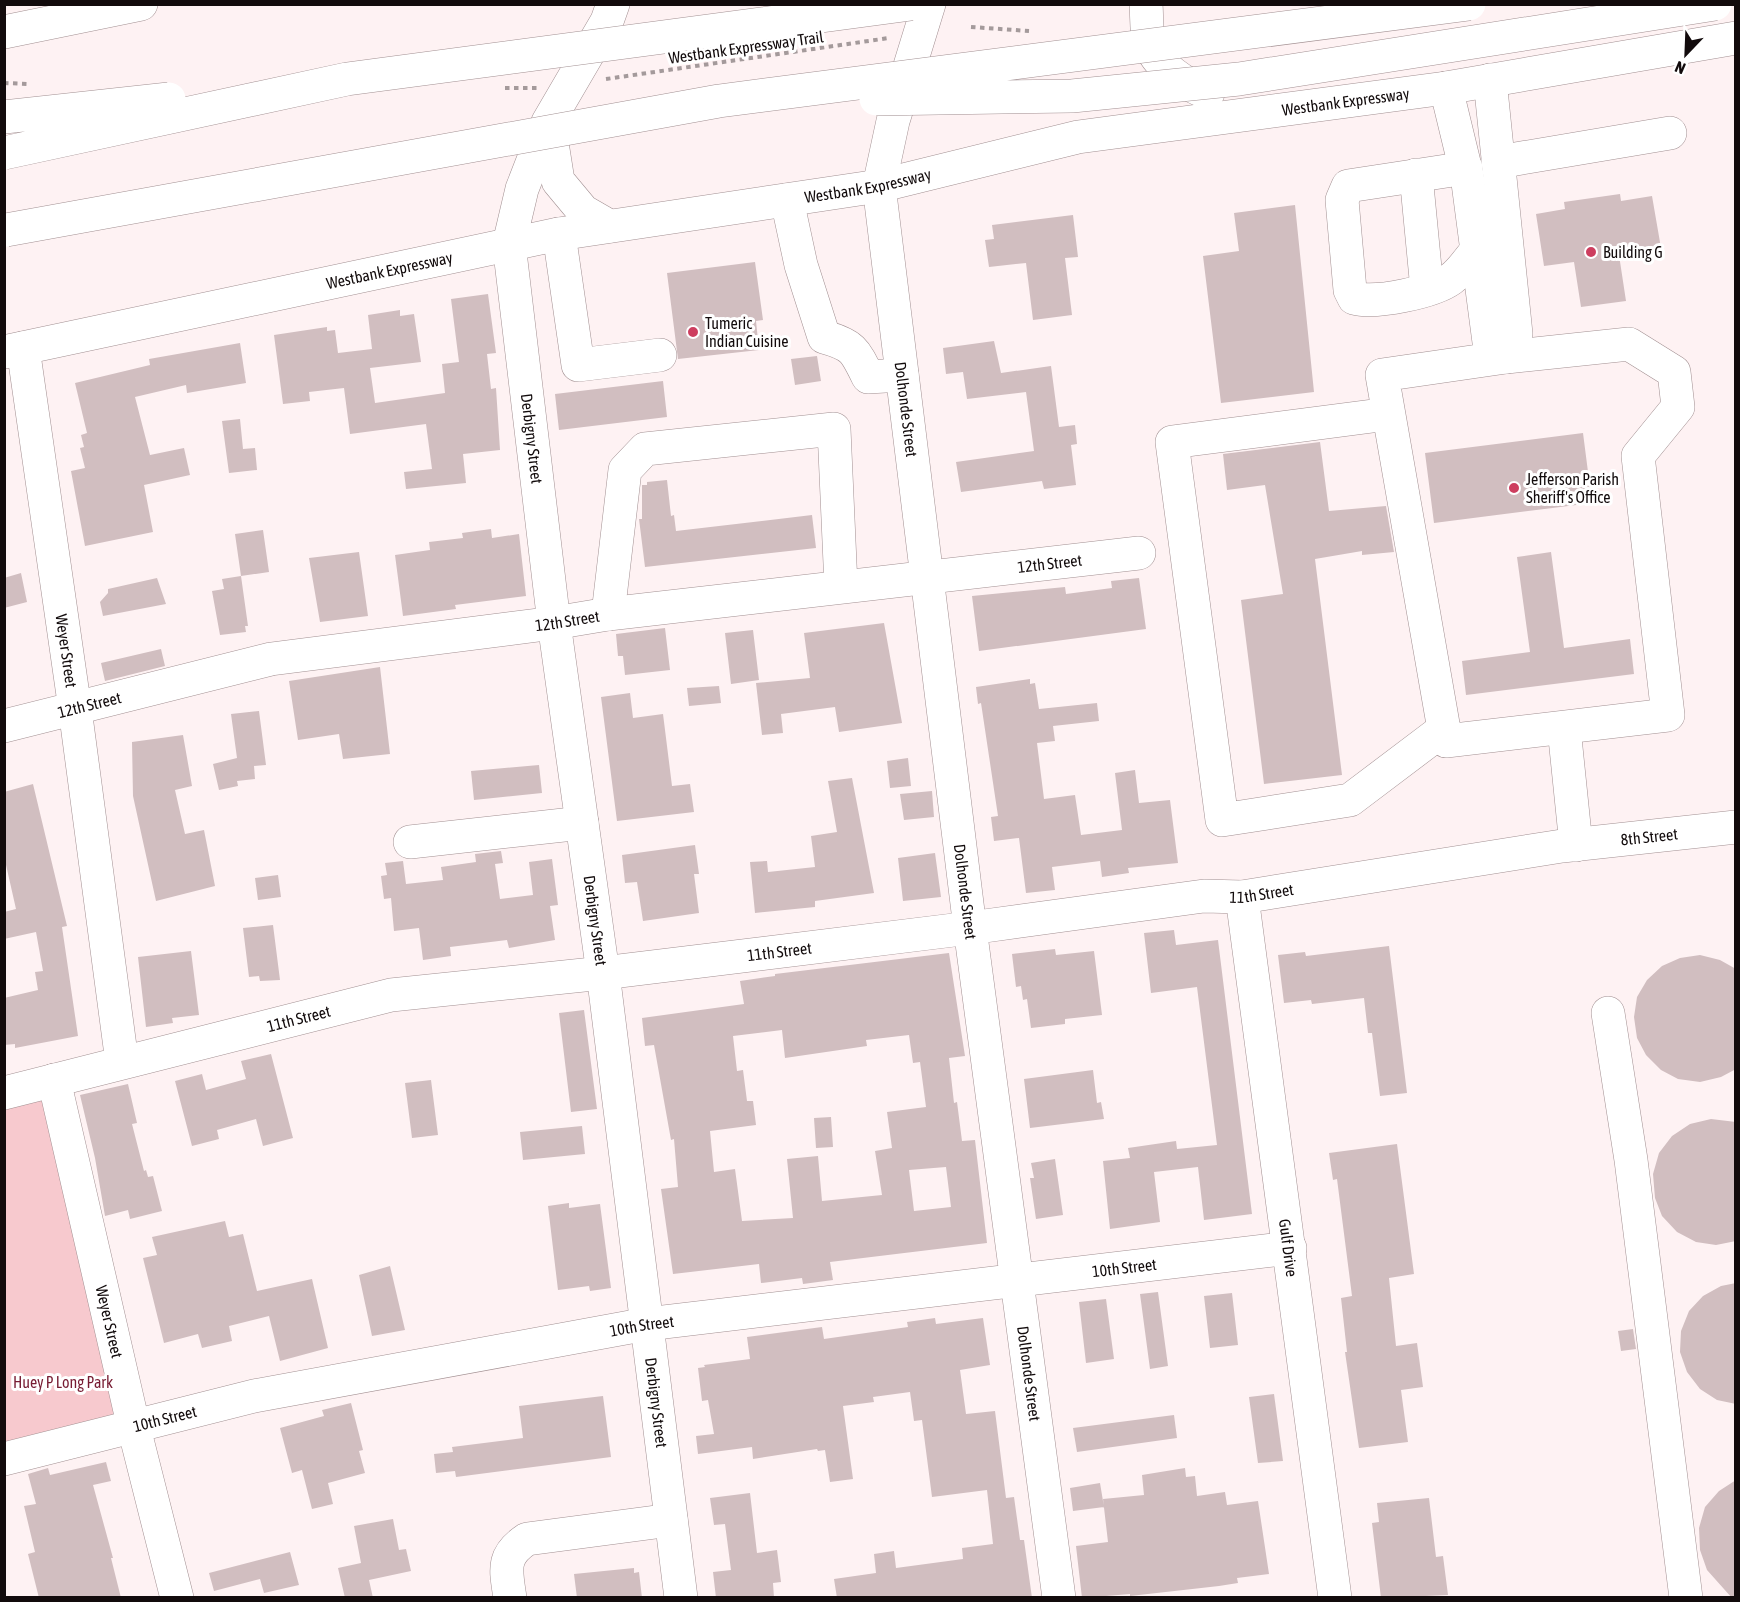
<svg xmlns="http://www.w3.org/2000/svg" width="1740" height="1602" viewBox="0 0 1740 1602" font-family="'Asap Condensed',sans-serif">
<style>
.green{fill:#f7c9ce}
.building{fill:#d1bec0;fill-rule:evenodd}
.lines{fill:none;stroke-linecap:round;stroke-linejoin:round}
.minor-casing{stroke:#a29092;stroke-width:34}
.major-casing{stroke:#a29092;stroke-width:34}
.path{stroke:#a49a9b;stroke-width:4;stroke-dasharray:4.5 4.5;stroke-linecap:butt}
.minor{stroke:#fff;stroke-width:33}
.major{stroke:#fff;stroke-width:33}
.highway-bridge-casing{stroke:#a29092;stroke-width:34;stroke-linecap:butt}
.highway-bridge{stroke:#fff;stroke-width:33}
.poi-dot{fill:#cd3e5f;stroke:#fff;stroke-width:2}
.labels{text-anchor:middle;stroke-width:6;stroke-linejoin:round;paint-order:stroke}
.street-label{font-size:16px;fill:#120b0c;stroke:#fff}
.poi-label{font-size:16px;fill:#120b0c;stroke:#fff;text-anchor:start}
.park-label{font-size:16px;fill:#771c33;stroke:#fff}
</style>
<rect width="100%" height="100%" fill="#fef2f3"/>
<!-- green -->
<path class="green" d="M54,1080L134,1428L5,1459V1093Z"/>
<!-- building -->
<path class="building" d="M1620,194L1621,201L1652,196L1661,248L1619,255L1626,301L1581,307L1574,262L1544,266L1536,214L1565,209L1564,202Z
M1295,205L1314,392L1221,403L1203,256L1239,251L1234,213Z
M1073,215L1078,257L1065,258L1072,315L1033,320L1026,263L989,267L985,240L994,239L992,225Z
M755,262L763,320L756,321L759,350L678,359L667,273Z
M488,294L496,353L487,354L491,389L496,388L500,450L463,454L466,483L406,489L404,472L432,469L426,424L350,434L344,388L309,392L310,401L283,404L274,335L327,327V331L335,330L338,353L372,349L368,315L400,310V316L414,314L421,362L370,368L375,403L445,393L442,364L459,362L451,299Z
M994,341L1001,373L1051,366L1059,427L1075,425L1077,444L1071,445L1076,485L1044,489L1042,481L961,492L956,462L1034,451L1026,392L967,399L963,372L946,374L943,348Z
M240,343L246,383L187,393L186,385L135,397L150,455L184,448L190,475L144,485L153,532L85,546L71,471L85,468L80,448L84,447L81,435L87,433L75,383L150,365L149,359Z
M817,356L821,381L795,385L791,359Z
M663,381L667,417L559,430L555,394Z
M240,419L243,449L255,448L257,470L229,473L222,421Z
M1583,433L1592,503L1434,523L1425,453Z
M1320,442L1329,511L1386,506L1394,552L1362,555V551L1315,559L1342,775L1264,784L1241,600L1283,594L1265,485L1227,490L1223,454Z
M667,480L671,516L674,515L676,531L812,515L816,548L645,567L639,519H642V485H647V482Z
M491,529L492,538L519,534L526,596L455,605L456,609L403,616L395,555L430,550L429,542L463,538L462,533Z
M263,530L269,572L241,576L248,626H245L246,632L220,635L212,591L224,589L222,579L241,576L235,534Z
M359,552L368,616L320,622L309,558Z
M1551,552L1564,648L1630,639L1634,674L1466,695L1462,661L1530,652L1517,557Z
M21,573L27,602L4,608V578Z
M157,578L166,604L103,616L100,602L108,593V589Z
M1139,578L1146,629L979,651L972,596L1065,587L1066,594L1112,588L1111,581Z
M884,623L902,723L839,732L835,707L781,714L783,733L762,735L756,683L810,678L804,633Z
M665,628L670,670L625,675L623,656H618L616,634Z
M753,630L759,680L731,684L725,633Z
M161,649L165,666L105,681L101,663Z
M380,667L390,754L343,759L339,734L298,740L289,681Z
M1030,679V684L1035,683L1039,709L1097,703L1099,721L1053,726L1055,741L1037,743L1044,799L1075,795L1081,835L1122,830L1115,773L1135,770L1139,803L1170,800L1178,863L1128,868L1129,873L1102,877L1100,861L1052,867L1055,890L1026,893L1019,838L994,841L991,817L998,816L981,703L978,704L976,687Z
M719,686L721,703L689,706L687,688Z
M630,693L633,718L663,714L672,786L690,784L694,812L617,821L601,697Z
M259,711L266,765L254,766L255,779L237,781L238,786L219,790L213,764L237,758L231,714Z
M183,735L192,786L175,790L185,834L204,830L215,886L156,901L133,796L132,742Z
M908,758L911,786L890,788L887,761Z
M539,765L542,793L474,800L471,771Z
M852,778L874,893L815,901V907L755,913L750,862L767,861L768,872L815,867L811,836L837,832L828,781Z
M33,784L67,926L62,927L78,1036L15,1048V1044L4,1045V998L38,990L35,972L43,971L36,932L4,939V912L16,909L4,856V792Z
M932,791L934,817L904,820L900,794Z
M695,845L699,874H694L699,913L643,921L637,882L625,883L622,855Z
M501,851L503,863L495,864L500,899L533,895L529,862L552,859L558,905L550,906L555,940L509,948L507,940L450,947L451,956L423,960L419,928L394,931L391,898L384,899L381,876L387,875L385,863L403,861L406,884L443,880L441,867L476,862L475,854Z
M935,853L941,897L903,901L898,858Z
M278,875L281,897L258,900L255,878Z
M273,925L280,980L260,981L259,976L249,977L243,928Z
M1174,930L1176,945L1218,940L1252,1214L1204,1220L1198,1167L1154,1172L1160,1222L1110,1229L1103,1161L1130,1158L1128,1148L1176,1141L1177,1149L1217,1145L1197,987L1151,993L1144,933Z
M1389,946L1407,1093L1380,1096L1372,1033H1368L1364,998L1312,1004L1311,1000L1284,1003L1278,955L1305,952L1306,956Z
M1055,949L1056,955L1094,951L1102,1015L1065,1019V1024L1031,1028L1027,999L1023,1000L1021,986L1016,987L1012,954Z
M191,951L199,1015L172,1018L173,1023L146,1027L138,957Z
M949,953L965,1056L949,1058L954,1103L957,1102L962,1141L975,1140L987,1243L830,1262L833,1280L803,1284L802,1278L761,1283L759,1264L673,1274L661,1189L678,1187L674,1139L671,1140L654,1045L645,1046L642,1018L744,1004L740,981L775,976V974ZM782,1030L785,1058L867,1046L866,1040L909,1035L913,1063L920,1062L926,1107L887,1112L892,1148L875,1151L882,1195L822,1201L818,1156L787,1159L793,1218L742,1221L735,1169L714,1172L710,1131L756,1125L753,1101H747L743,1070L737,1071L733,1036ZM946,1167L951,1207L914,1211L909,1170Z
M1700,955L1720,960L1736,969V1069L1721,1077L1700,1082L1678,1079L1661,1070L1646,1055L1637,1038L1634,1017L1637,997L1647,980L1662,966L1680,958Z
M584,1010L597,1109L571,1112L559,1013Z
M271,1054L293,1138L263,1146L256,1119L217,1130L219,1139L192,1146L175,1081L202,1074L206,1090L246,1079L241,1061Z
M1093,1070L1097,1103L1101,1102L1104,1119L1030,1128L1024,1079Z
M431,1080L438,1135L412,1138L405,1083Z
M128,1084L137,1123L132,1124L144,1171L146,1170L148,1177L153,1176L162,1211L130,1219L128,1210L105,1216L95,1158L80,1095Z
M831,1117L833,1147L816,1148L814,1118Z
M1711,1119L1736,1122V1241L1716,1245L1696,1242L1677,1232L1662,1216L1655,1198L1653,1174L1659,1153L1672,1136L1690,1124Z
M582,1126L585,1154L523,1160L520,1132Z
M1397,1144L1414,1274L1389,1278L1396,1346L1417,1343L1423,1387L1401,1390L1408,1442L1359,1448L1345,1352H1347L1341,1298L1352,1296L1337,1179L1333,1180L1329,1153Z
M1055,1159L1063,1215L1036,1219L1030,1178H1034L1031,1163Z
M569,1203V1208L600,1204L611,1288L590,1291L589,1286L558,1290L548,1206Z
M225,1221L229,1237L243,1234L257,1291L312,1279L328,1348L280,1361L269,1316L229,1326L232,1341L202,1348L198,1334L164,1343L143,1258L157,1255L152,1237Z
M390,1266L405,1330L372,1336L359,1275Z
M1736,1283V1404L1717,1400L1700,1389L1687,1372L1680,1352L1681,1331L1689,1311L1703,1296L1721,1286Z
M1158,1292L1168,1366L1150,1369L1140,1294Z
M1232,1293L1238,1345L1210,1348L1204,1296Z
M1106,1299L1114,1359L1086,1363L1079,1302Z
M935,1318L936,1324L983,1318L990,1365L960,1370L966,1414L995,1411L1006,1498L1014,1497L1020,1540H1024L1032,1598H837L834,1579L876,1573L874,1554L894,1551L896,1568L963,1559L962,1548L993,1544L987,1490L932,1497L922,1420L914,1421L910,1392L873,1397L874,1402L843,1406L853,1479L830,1482L825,1450L818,1451L817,1449L753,1459L752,1447L698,1454L696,1436L714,1434L708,1400L702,1401L698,1368L705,1367L704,1365L750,1359L747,1337L822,1327L824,1339L908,1327L907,1322Z
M1633,1329L1636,1349L1621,1351L1618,1331Z
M1274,1394L1283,1461L1258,1463L1249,1397Z
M603,1396L611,1457L456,1477L455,1471L436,1473L434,1454L453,1452L452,1447L523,1438L519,1406Z
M351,1403L363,1450L359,1451L365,1473L328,1483L333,1504L312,1509L302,1470L292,1473L280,1428L324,1416L322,1410Z
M1174,1415L1177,1438L1077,1452L1073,1428Z
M106,1462L111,1481L93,1485L113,1558H111L121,1598H39L28,1554L35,1552L24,1506L36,1504L28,1474L48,1468L50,1475Z
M1185,1468L1186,1477L1195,1476L1197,1496L1225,1492L1227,1505L1258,1501L1269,1574L1237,1578L1238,1583L1219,1586L1130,1596V1594L1082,1598L1076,1546L1108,1542L1103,1499L1144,1495L1142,1475Z
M1736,1480V1598H1732L1707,1570L1700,1550L1699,1528L1705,1507L1719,1491Z
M1100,1483L1104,1507L1073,1511L1070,1488Z
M750,1493L757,1553L777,1550L781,1582L773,1583L774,1598H716L713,1572L731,1570L725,1524L714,1525L710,1498Z
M1429,1498L1436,1557L1443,1556L1448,1595L1381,1598L1372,1523L1379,1522L1377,1503Z
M393,1519L399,1550L406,1549L411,1571L369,1580L373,1598H345L338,1568L361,1563L354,1526Z
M290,1552L299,1585L264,1593L260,1579L214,1591L209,1573Z
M634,1568V1573L639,1572L642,1598H577L574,1574Z"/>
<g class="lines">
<defs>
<g id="minor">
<path d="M1490,80L1516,334L1506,357"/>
<path d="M1446,88L1467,175L1489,342L1506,357L1629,344L1674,372L1678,407L1638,456L1668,715L1446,741L1382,375L1506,357"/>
<path d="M1498,162L1670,133"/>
<path d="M1466,168L1348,186L1342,200L1350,290L1354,298C1376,304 1433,292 1451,279C1461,272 1469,259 1477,250"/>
<path d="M1416,175L1427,289"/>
<path id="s1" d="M879,186L970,928L1059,1598"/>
<path d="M787,200L801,265L824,337C853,345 855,350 868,377L902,375"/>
<path d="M559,234L578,365L660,355"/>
<path id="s2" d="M509,244L554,623L603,973L681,1598"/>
<path id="s3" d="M23,348L75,709L122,1062"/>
<path d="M1388,414L1172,442L1222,820L1350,800L1444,729"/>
<path d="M608,614L625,470L645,449L834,429L841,586"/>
<path id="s4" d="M4,726L271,659L554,623L608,614L1139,553"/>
<path d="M1564,728L1576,845"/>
<path d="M410,842L582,823"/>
<path id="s5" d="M1242,897L1335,1598"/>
<path d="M1608,1013L1631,1160L1686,1598"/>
<path id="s6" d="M54,1080L134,1428L177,1598"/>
<path id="s7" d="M4,1093L391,995L603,973L970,928L1204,896L1242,897L1562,846L1736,827"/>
<path id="s8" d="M4,1459L254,1396L647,1324L1290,1248"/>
<path d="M510,1598C506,1570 501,1556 527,1539L671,1520"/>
</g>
<g id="major">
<path d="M1146,4C1147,16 1146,31 1149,42C1156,66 1186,85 1208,93"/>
<path d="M4,32L141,4"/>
<path d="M549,124L558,181L583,211L609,226"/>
<path d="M879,186L893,121L929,4"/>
<path d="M509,244L522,189L548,122L607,21L613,4"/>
<path id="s9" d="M4,352L559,234L879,186L1078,137L1446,88L1736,38"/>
</g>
</defs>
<!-- minor casing -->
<use href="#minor" class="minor-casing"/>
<!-- major casing -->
<use href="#major" class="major-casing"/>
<!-- path -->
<path class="path" d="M971,27L1029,31
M606,79L889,38
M4,83L29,84
M505,88H537"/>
<!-- minor -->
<use href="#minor" class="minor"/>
<!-- major -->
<use href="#major" class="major"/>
<defs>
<path id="highway-bridge" d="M876,99L1072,96L1239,79L1715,4
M4,117L169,99
M4,153L347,79L911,4
M6,230L719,101L1469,4"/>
</defs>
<!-- highway-bridge casing -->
<use href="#highway-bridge" class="highway-bridge-casing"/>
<!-- highway-bridge -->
<use href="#highway-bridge" class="highway-bridge"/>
</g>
<!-- markers -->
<g class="poi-dot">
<circle cx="1591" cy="252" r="6"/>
<circle cx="693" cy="332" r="6"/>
<circle cx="1514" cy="488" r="6"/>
</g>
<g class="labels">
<!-- street labels -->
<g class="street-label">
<text transform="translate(746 47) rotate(-8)" y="6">Westbank Expressway Trail</text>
<text dy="6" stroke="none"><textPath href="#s9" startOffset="1366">Westbank Expressway</textPath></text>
<text dy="6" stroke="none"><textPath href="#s9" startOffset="880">Westbank Expressway</textPath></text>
<text dy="6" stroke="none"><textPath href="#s9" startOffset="394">Westbank Expressway</textPath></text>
<text dy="6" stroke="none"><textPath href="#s1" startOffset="225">Dolhonde Street</textPath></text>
<text dy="6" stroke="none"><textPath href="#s2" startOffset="196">Derbigny Street</textPath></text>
<text dy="6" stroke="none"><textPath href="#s4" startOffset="1060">12th Street</textPath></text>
<text dy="6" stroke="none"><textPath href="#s4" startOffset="574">12th Street</textPath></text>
<text dy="6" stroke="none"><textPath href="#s3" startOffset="306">Weyer Street</textPath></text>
<text dy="6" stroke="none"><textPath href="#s4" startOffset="88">12th Street</textPath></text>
<text dy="6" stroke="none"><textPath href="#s7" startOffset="1668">8th Street</textPath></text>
<text dy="6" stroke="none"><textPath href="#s1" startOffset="711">Dolhonde Street</textPath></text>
<text dy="6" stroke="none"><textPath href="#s7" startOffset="1276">11th Street</textPath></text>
<text dy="6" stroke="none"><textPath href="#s2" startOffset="682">Derbigny Street</textPath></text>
<text dy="6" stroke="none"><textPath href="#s7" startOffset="790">11th Street</textPath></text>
<text dy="6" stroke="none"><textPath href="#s7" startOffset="304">11th Street</textPath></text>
<text dy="6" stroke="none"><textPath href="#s5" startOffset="354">Gulf Drive</textPath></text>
<text dy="6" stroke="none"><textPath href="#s8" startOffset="1138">10th Street</textPath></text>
<text dy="6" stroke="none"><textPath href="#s6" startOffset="248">Weyer Street</textPath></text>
<text dy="6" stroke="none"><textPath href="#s8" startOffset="652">10th Street</textPath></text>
<text dy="6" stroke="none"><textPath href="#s1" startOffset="1197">Dolhonde Street</textPath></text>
<text dy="6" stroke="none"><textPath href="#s2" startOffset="1168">Derbigny Street</textPath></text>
<text dy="6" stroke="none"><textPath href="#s8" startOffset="166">10th Street</textPath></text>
</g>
<!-- poi labels -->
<g class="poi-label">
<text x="1603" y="258">Building G</text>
<text x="705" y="329">Tumeric<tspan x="705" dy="18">Indian Cuisine</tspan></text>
<text x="1526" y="485">Jefferson Parish<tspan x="1526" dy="18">Sheriff's Office</tspan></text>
</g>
<!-- park labels -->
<g class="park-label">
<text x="63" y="1388">Huey P Long Park</text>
</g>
</g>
<!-- border -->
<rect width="1740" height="1602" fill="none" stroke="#120b0c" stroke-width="12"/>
<!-- north arrow -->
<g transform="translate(1686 54) rotate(203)" stroke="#ffffff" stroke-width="4.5" paint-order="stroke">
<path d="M0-4.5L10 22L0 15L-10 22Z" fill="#120b0c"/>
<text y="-9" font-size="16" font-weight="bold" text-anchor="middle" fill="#120b0c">N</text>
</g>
</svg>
